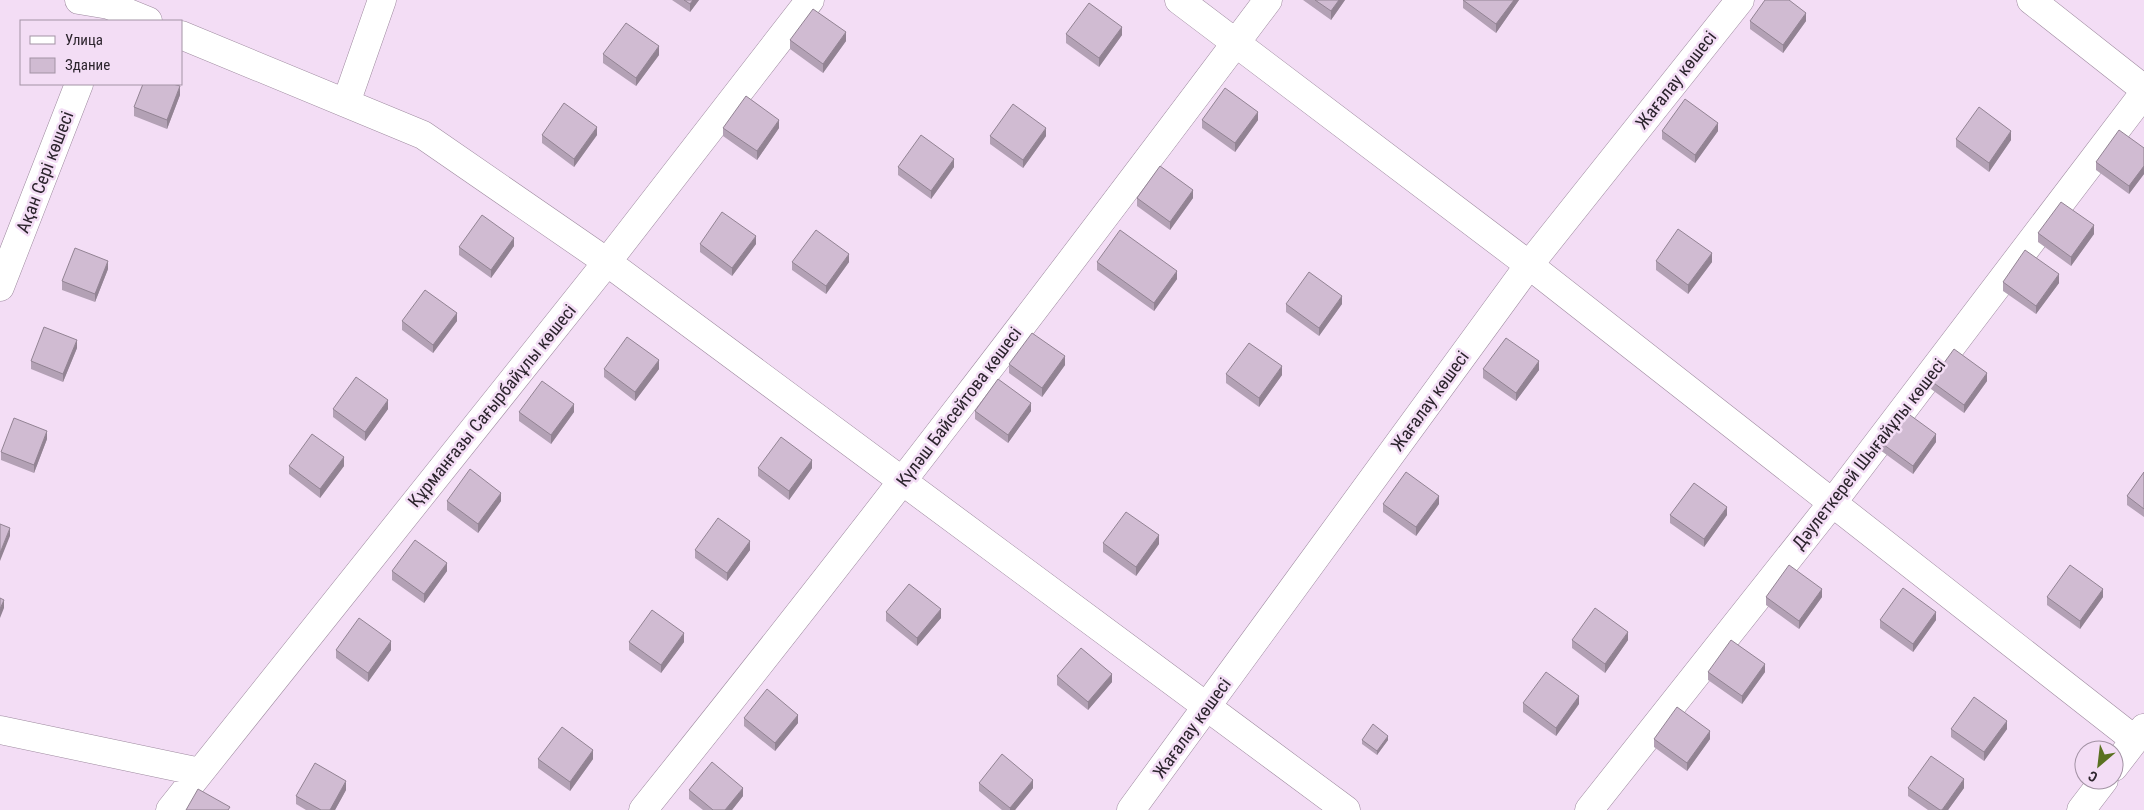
<svg xmlns="http://www.w3.org/2000/svg" width="2144" height="810" viewBox="0 0 2144 810" font-family="'Roboto Condensed',sans-serif">
<style>
.lines{fill:none;stroke-linecap:round;stroke-linejoin:round}
.minor-casing{stroke:#9e8a9f;stroke-width:29}
.minor{stroke:#fff;stroke-width:28}
.wall{fill:#b3a1b5}
.shaded-wall{fill:#928393}
.building{fill:#d0bbd2;stroke:#928393}
.labels{text-anchor:middle;stroke-width:5;stroke-linejoin:round;paint-order:stroke}
.street-label{font-size:18px;fill:#2c242d;stroke:#f3ddf5}
</style>
<rect width="100%" height="100%" fill="#f3ddf5"/>
<g class="lines">
<defs>
<path id="minor" d="M79,0L109,5
M104,0L109,5L148,21
M1179,0L1529,265L2135,740
M2031,0L2144,89
M181,35L423,135L607,262L1346,810
M346,103L382,0
M0,287L79,84
M0,730L200,772
M2114,767L2144,728
M170,810L607,262L810,0
M643,810C857,544 1063,273 1268,0
M1131,810L1529,265L1740,0
M1589,810L1833,502L2144,93
M2081,810L2104,780"/>
</defs>
<!-- minor casing -->
<use href="#minor" class="minor-casing"/>
<!-- minor -->
<use href="#minor" class="minor"/>
</g>
<!-- wall -->
<path class="wall" d="M672,0H699L690,12Z
M1303,0H1345L1331,20Z
M1463,0H1519L1496,33L1463,8Z
M1750,21H1806L1783,53L1750,29Z
M1066,34L1122,35L1099,67L1066,43Z
M790,40L846,41L823,73L790,49Z
M603,54L659,55L636,86L603,63Z
M180,95L167,129L134,116V107Z
M1202,120H1258L1235,152L1202,128Z
M723,128H779L757,160L723,136Z
M1662,131H1718L1695,163L1662,139Z
M542,135H597L574,167L542,143Z
M990,136H1046L1023,168L990,144Z
M1956,139L2011,140L1989,172L1956,147Z
M2144,148V174L2129,194L2096,170V162Z
M898,167H954L931,199L898,175Z
M1137,198H1193L1170,230L1137,206Z
M2038,233L2094,234L2071,266L2038,242Z
M700,244H756L732,276L700,252Z
M514,246L491,278L459,255V247Z
M1656,261L1712,262L1688,294L1656,270Z
M792,262H849L826,294L792,270Z
M1097,262L1177,279L1154,311L1097,270Z
M108,269L95,302L62,290V281Z
M2003,282L2059,283L2036,314L2003,291Z
M1286,304H1342L1319,336L1286,312Z
M402,321H457L433,353L402,330Z
M77,348L63,382L31,369V361Z
M1009,364L1065,365L1042,397L1009,373Z
M604,369H659L635,401L604,377Z
M1483,369L1539,370L1516,401L1483,378Z
M1226,374L1282,375L1259,407L1226,383Z
M1931,381H1987L1964,413L1931,389Z
M333,409H388L365,441L333,417Z
M975,411H1031L1008,443L975,419Z
M519,412H574L551,444L519,421Z
M47,439L34,473L1,460V452Z
M1880,442H1936L1913,474L1880,450Z
M289,466H344L320,498L289,474Z
M758,468H812L789,500L758,476Z
M2144,472V517L2127,505V496Z
M447,501H501L478,533L447,510Z
M1383,504H1439L1416,536L1383,512Z
M1670,515H1727L1704,547L1670,523Z
M1103,543L1159,544L1136,576L1103,552Z
M695,550H750L727,581L695,558Z
M392,571H447L424,603L392,580Z
M1766,597H1822L1799,629L1766,605Z
M2047,597H2103L2080,629L2047,605Z
M886,612L941,618L917,646L886,621Z
M1880,620H1936L1913,652L1880,628Z
M1572,640H1628L1605,673L1572,648Z
M629,642H684L661,673L629,650Z
M336,650H391L368,682L336,658Z
M1708,672H1765L1742,704L1708,680Z
M1057,676L1112,682L1088,710L1057,685Z
M1523,703L1579,704L1556,736L1523,712Z
M744,718L798,723L775,751L744,726Z
M1951,729H2007L1984,761L1951,737Z
M1654,739H1710L1687,771L1654,747Z
M1362,740H1388L1377,755L1362,744Z
M538,759H593L570,791L538,768Z
M979,783L1033,788L1015,810H1002L979,791Z
M1908,788H1964L1948,810H1928L1908,796Z
M346,790L335,810H306L296,804V796Z
M689,790L743,796L732,810H703L689,799Z"/>
<!-- shaded-wall -->
<path class="shaded-wall" d="M693,0H699L690,12V4Z
M1339,0H1345L1331,20V11Z
M1514,0H1519L1496,33V24Z
M1806,13V21L1783,53V45Z
M1122,27V35L1099,67V58Z
M846,32V41L823,73V64Z
M659,46V55L636,86V78Z
M180,86V95L167,129V120Z
M1258,112V120L1235,152V143Z
M779,120V128L757,160V151Z
M1718,123V131L1695,163V155Z
M597,127V135L574,167V159Z
M1046,128V136L1023,168V160Z
M2011,131V140L1989,172V163Z
M954,159V167L931,199V191Z
M2144,166V174L2129,194V186Z
M1193,190V198L1170,230V222Z
M2094,225V234L2071,266V257Z
M756,236V244L732,276V268Z
M514,238V246L491,278V270Z
M1712,253V262L1688,294V285Z
M849,254V262L826,294V286Z
M108,261V269L95,302V294Z
M1177,271V279L1154,311V303Z
M2059,274V283L2036,314V306Z
M1342,296V304L1319,336V328Z
M457,313V321L433,353V345Z
M77,340V348L63,382V374Z
M1065,356V365L1042,397V388Z
M659,360V369L635,401V392Z
M1539,361V370L1516,401V393Z
M1282,366V375L1259,407V398Z
M1987,373V381L1964,413V405Z
M388,400V409L365,441V432Z
M1031,403V411L1008,443V435Z
M574,404V412L551,444V435Z
M47,431V439L34,473V465Z
M1936,434V442L1913,474V466Z
M344,457V466L320,498V489Z
M812,460V468L789,500V491Z
M501,493V501L478,533V524Z
M1439,496V504L1416,536V527Z
M1727,507V515L1704,547V539Z
M10,528V536L0,561V553Z
M1159,535V544L1136,576V567Z
M750,541V550L727,581V573Z
M447,563V571L424,603V594Z
M1822,589V597L1799,629V621Z
M2103,589V597L2080,629V621Z
M4,600V608L0,618V609Z
M941,609V618L917,646V638Z
M1936,612V620L1913,652V644Z
M1628,632V640L1605,673V664Z
M684,633V642L661,673V665Z
M391,641V650L368,682V673Z
M1765,664V672L1742,704V696Z
M1112,674V682L1088,710V702Z
M1579,696V704L1556,736V728Z
M798,715V723L775,751V743Z
M2007,721V729L1984,761V752Z
M1710,731V739L1687,771V763Z
M1388,736V740L1377,755V751Z
M593,750V759L570,791V782Z
M1964,779V788L1948,810H1942Z
M1033,780V788L1015,810H1010V808Z
M346,781V790L335,810H330Z
M743,788V796L732,810H725Z"/>
<!-- building -->
<path class="building" d="M684,0H693L690,4Z
M1315,0H1339L1331,11Z
M1463,0H1514L1496,24Z
M1765,0H1789L1806,13L1783,45L1750,21Z
M1089,3L1122,27L1099,58L1066,34Z
M813,9L846,32L823,64L790,40Z
M626,23L659,46L636,78L603,54Z
M143,84H173L180,86L167,120L134,107Z
M1225,88L1258,112L1235,143L1202,120Z
M746,96L779,120L757,151L723,128Z
M1685,99L1718,123L1695,155L1662,131Z
M564,103L597,127L574,159L542,135Z
M1013,104L1046,128L1023,160L990,136Z
M1979,107L2011,131L1989,163L1956,139Z
M2119,130L2144,148V166L2129,186L2096,162Z
M921,135L954,159L931,191L898,167Z
M1160,166L1193,190L1170,222L1137,198Z
M2061,202L2094,225L2071,257L2038,233Z
M722,212L756,236L732,268L700,244Z
M482,215L514,238L491,270L459,247Z
M1678,229L1712,253L1688,285L1656,261Z
M816,230L849,254L826,286L792,262Z
M1120,230L1177,271L1154,303L1097,262Z
M75,248L108,261L95,294L62,281Z
M2025,250L2059,274L2036,306L2003,282Z
M1309,272L1342,296L1319,328L1286,304Z
M425,290L457,313L433,345L402,321Z
M44,327L77,340L63,374L31,361Z
M1032,333L1065,356L1042,388L1009,364Z
M627,337L659,360L635,392L604,369Z
M1506,338L1539,361L1516,393L1483,369Z
M1249,343L1282,366L1259,398L1226,374Z
M1954,349L1987,373L1964,405L1931,381Z
M356,377L388,400L365,432L333,409Z
M998,379L1031,403L1008,435L975,411Z
M542,381L574,404L551,435L519,412Z
M1903,410L1936,434L1913,466L1880,442Z
M14,418L47,431L34,465L1,452Z
M312,434L344,457L320,489L289,466Z
M781,437L812,460L789,491L758,468Z
M470,469L501,493L478,524L447,501Z
M1406,472L1439,496L1416,527L1383,504Z
M2144,472V509L2127,496Z
M1694,483L1727,507L1704,539L1670,515Z
M1126,512L1159,535L1136,567L1103,543Z
M718,518L750,541L727,573L695,550Z
M0,524L10,528L0,553Z
M415,540L447,563L424,594L392,571Z
M1789,565L1822,589L1799,621L1766,597Z
M2070,565L2103,589L2080,621L2047,597Z
M909,584L941,609L917,638L886,612Z
M1903,588L1936,612L1913,644L1880,620Z
M0,598L4,600L0,609Z
M1595,608L1628,632L1605,664L1572,640Z
M652,610L684,633L661,665L629,642Z
M359,618L391,641L368,673L336,650Z
M1731,640L1765,664L1742,696L1708,672Z
M1081,648L1112,674L1088,702L1057,676Z
M1546,672L1579,696L1556,728L1523,703Z
M767,689L798,715L775,743L744,718Z
M1974,697L2007,721L1984,752L1951,729Z
M1677,707L1710,731L1687,763L1654,739Z
M1373,724L1388,736L1377,751L1362,740Z
M562,727L593,750L570,782L538,759Z
M1002,754L1033,780L1010,808L979,783Z
M1931,756L1964,779L1942,810H1940L1908,788Z
M712,762L743,788L725,810H713L689,790Z
M315,763L346,781L330,810H321L296,796Z
M198,789L230,807L228,810H186Z"/>
<g class="labels">
<!-- street labels -->
<g class="street-label">
<text transform="translate(1676 80) rotate(-52)" y="6">Жағалау көшесі</text>
<text transform="translate(45 172) rotate(-69)" y="6">Ақан Сері көшесі</text>
<text transform="translate(1430 401) rotate(-54)" y="6">Жағалау көшесі</text>
<text transform="translate(492 406) rotate(-51)" y="6">Құрманғазы Сағырбайұлы көшесі</text>
<text transform="translate(959 407) rotate(-53)" y="6">Күләш Байсейтова көшесі</text>
<text transform="translate(1869 454) rotate(-52)" y="6">Дәулеткерей Шығайұлы көшесі</text>
<text transform="translate(1192 728) rotate(-54)" y="6">Жағалау көшесі</text>
</g>
</g>
<!-- legend -->
<rect x="20" y="20" width="162" height="65" fill="#f3ddf5" stroke="#a393a5"/>
<rect x="30" y="36" width="25" height="8" fill="#ffffff" stroke="#a393a5"/>
<text x="65" y="45" font-size="15" fill="#2c242d">Улица</text>
<rect x="30" y="58" width="25" height="15" fill="#d0bbd2" stroke="#a393a5"/>
<text x="65" y="70" font-size="15" fill="#2c242d">Здание</text>
<!-- north arrow -->
<g transform="translate(2099 765) rotate(208)"><circle r="24" fill="#f3ddf5" stroke="#a393a5"/>
<path d="M0-4L9 19L0 12L-9 19Z" fill="#5a7121"/>
<text y="-8" font-size="14" font-weight="bold" text-anchor="middle" fill="#2c242d">С</text>
</g>
</svg>
